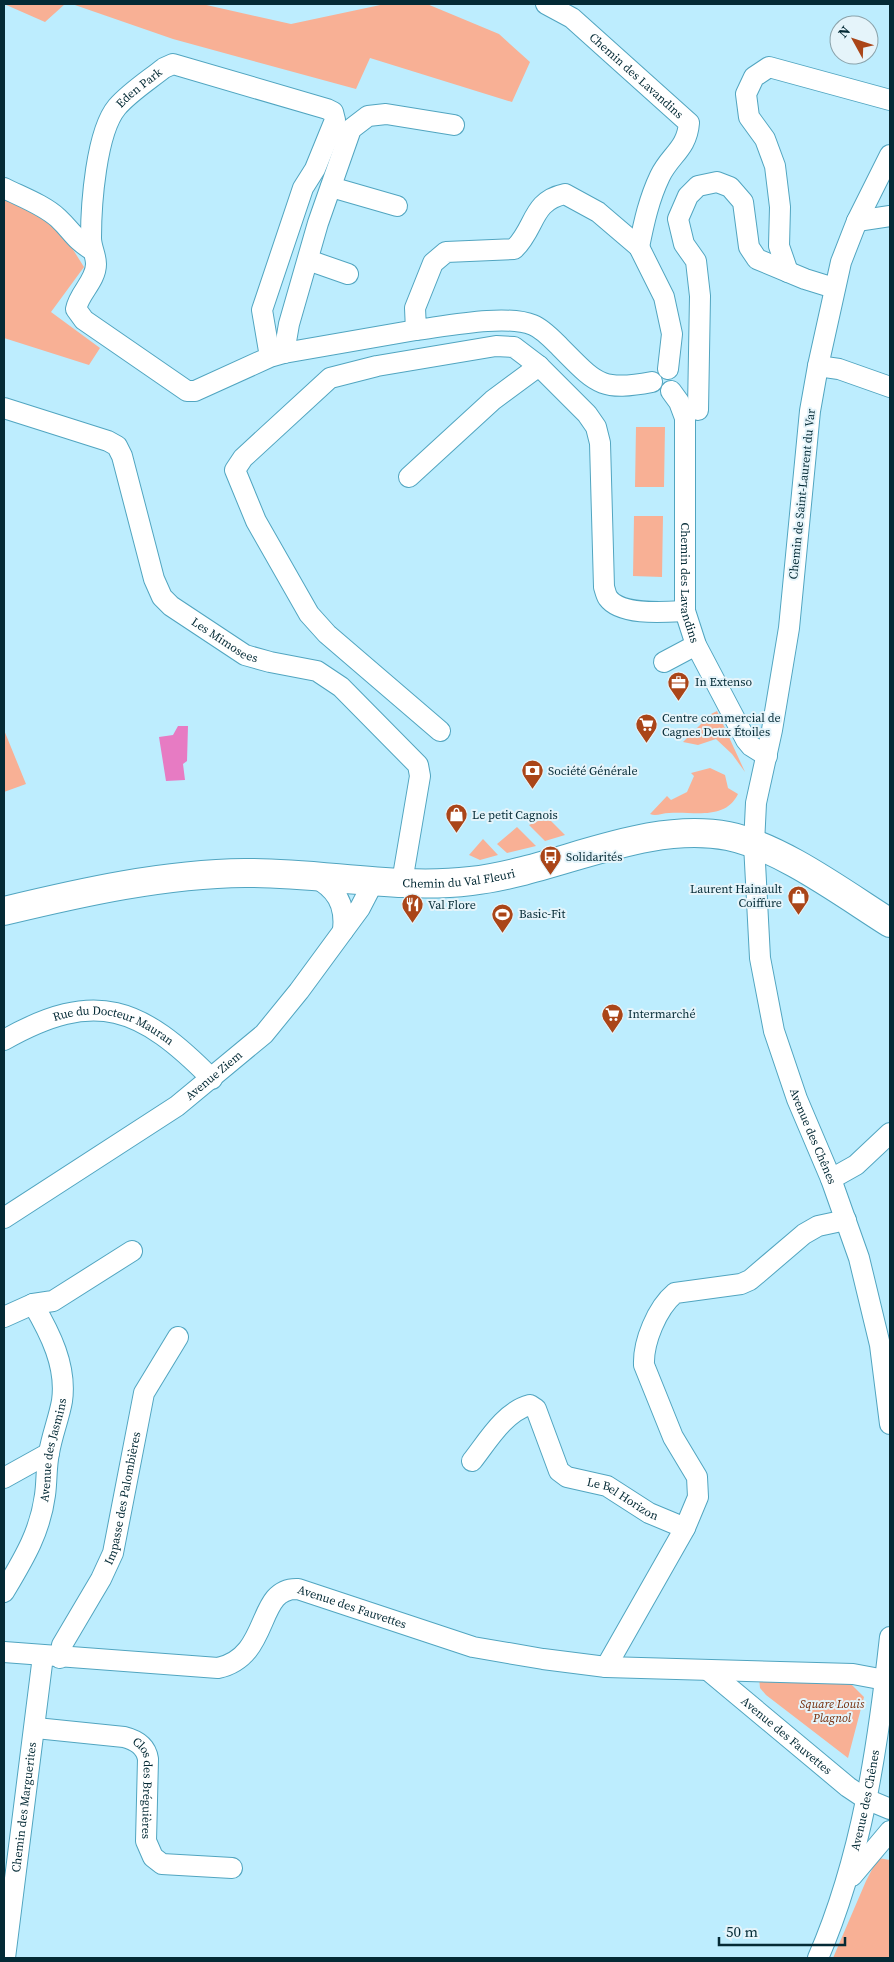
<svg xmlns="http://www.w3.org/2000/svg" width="894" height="1962" viewBox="0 0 894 1962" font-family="'Source Serif 4',serif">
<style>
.green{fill:#f8b095}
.water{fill:#e77bc3}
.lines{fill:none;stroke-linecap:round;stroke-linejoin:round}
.street-casing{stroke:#51a5c0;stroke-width:22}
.secondary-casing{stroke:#51a5c0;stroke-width:30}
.street{stroke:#fff;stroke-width:20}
.secondary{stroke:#fff;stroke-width:28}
.labels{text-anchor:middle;stroke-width:4;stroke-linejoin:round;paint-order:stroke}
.street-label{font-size:12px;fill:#042a35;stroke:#e5f4fa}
.poi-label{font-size:12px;fill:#042a35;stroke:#e5f4fa;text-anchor:start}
.park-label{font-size:12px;font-style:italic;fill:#742a07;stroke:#e5f4fa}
</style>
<rect width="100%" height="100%" fill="#bdedfe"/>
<!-- green -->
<path class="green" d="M4,4H65L45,22Z
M72,4H202L291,24L385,4H427L499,34L530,62L512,102L370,58L356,89L173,39Z
M4,195L55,221L84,267L51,312L100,348L89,365L4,338Z
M636,427H665L664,487H635Z
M634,516H663L662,577L633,576Z
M717,711L745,772L732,754L716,739L698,745L683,742L711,714Z
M4,730L26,784L4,792Z
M710,768L725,775L728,788L738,794C725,821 693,811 669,813C662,813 656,817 650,814L667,796L671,800L687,792L694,776L691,773Z
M547,817L565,835L545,841L529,825Z
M517,827L536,846L507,853L497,844Z
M483,839L498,855L480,860L469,855Z
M759,1678L850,1683L864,1697L848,1758L766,1695L760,1688Z
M878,1858L890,1860V1958H833L866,1881Z"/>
<!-- water -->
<path class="water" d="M178,726H188L187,761L183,764L185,780L166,781L159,737L173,735Z"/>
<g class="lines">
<defs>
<g id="street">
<path id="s1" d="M546,4L572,18L689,123C687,149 670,155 660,176C649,199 644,222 639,247"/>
<path id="s2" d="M890,155L857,221L841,262L818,366L810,411L789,628L772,730L756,803L754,844L760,958L774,1031L797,1099L831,1179L859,1258L880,1345L890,1424"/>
<path d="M331,187L397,206"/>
<path d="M4,188C22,197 44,205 58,218C73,232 74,239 92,250"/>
<path d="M857,221L890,216"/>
<path d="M308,260L348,274"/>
<path d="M788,272L779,246L780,207L775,166L765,139L749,117L746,94L754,77L769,67L890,100"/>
<path d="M284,353L289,324L318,223L351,129L368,116L386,114L454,125"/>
<path id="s3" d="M270,357L195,391H187L84,320L76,309C79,293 96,281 96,264C96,255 91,247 91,238C91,205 96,132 117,107C130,92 149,80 164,68L173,64L327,109L333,112L335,120L315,169L303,188L262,310L270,357L284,353L416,330"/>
<path d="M818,366L839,369L890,387"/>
<path d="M652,382C600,392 596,383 560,347C553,340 543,329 533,325C506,314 447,326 416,330L415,308L433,263L446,252L514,249C536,228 531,201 565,194L598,212L639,247L664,297L672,334L668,369"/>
<path id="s4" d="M671,391L679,402L685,418V611L696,645L746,740L751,746L767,756"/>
<path id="s5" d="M4,408L108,441L117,446L122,456L154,579L162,597L171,606L245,655L270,662L317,671L341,687L418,765L420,776L402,882"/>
<path d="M698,410L700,296L696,261L684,244L678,219L688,196L698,186L717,182L730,187L743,202L749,247L757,259L805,279L834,288"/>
<path d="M409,477L493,400L539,366"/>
<path d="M664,662L696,645"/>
<path d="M440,731L327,634L309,614L256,521L235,470L243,458L330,378L377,366L496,346L514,347L539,366L587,414L596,427L600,443L604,587C605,590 606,595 608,598C621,616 665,612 685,611"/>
<path d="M313,876C336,889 346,903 343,931"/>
<path id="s6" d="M4,1040C96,988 141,1007 212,1079"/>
<path d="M831,1179L856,1165L890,1133"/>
<path id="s7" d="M4,1218L177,1106L264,1034L299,991L360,908L374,881"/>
<path d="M4,1317L33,1304L53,1301L132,1251"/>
<path id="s8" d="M472,1461C487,1442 505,1411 530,1405L536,1409L559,1471L567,1477L607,1486L649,1513L685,1528L606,1667"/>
<path d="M4,1478L49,1453"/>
<path d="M685,1528L698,1497L697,1477L673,1437L644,1365C643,1342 657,1308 675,1293L741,1284L750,1280L804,1234L818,1226L846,1220"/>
<path id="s9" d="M4,1592C23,1560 40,1533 45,1495C47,1481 46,1467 49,1453C52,1435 59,1418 62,1401C67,1366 50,1333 33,1304"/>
<path id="s10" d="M4,1652L218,1668C272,1656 255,1587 298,1589L473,1647L543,1659L606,1667L853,1674L885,1680"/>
<path id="s11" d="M60,1658L62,1645L101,1579L113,1553L144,1393L178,1337"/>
<path id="s12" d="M709,1671L848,1787L866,1799L890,1809"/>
<path id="s13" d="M36,1728L124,1737C136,1740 146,1746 148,1759L146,1841L153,1857L162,1864L232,1868"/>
<path d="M852,1876L890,1831"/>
<path id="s14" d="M5,1958L43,1656"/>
<path id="s15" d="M818,1958C862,1857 878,1746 890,1637"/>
</g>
<g id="secondary">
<path id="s16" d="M4,911C83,892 163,874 245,873C320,872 396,890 471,881C554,872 644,820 728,836C781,847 844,894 890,923"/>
</g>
</defs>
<!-- street casing -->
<use href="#street" class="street-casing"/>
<!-- secondary casing -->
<use href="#secondary" class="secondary-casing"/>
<!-- street -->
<use href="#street" class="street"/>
<!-- secondary -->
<use href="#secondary" class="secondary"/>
</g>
<!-- icons -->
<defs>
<symbol id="office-pin" viewBox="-11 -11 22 30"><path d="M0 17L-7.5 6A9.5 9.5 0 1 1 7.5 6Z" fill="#aa4518" stroke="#e5f4fa"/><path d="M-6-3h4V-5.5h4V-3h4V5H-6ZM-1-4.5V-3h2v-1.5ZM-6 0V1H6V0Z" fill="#fff"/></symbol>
<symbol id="supermarket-pin" viewBox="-11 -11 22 30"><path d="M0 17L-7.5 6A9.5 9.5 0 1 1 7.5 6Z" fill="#aa4518" stroke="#e5f4fa"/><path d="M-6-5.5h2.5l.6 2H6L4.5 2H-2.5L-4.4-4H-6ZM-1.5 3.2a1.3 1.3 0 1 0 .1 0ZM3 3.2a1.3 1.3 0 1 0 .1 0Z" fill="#fff"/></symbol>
<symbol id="bank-pin" viewBox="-11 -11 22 30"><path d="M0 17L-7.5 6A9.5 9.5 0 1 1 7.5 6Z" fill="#aa4518" stroke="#e5f4fa"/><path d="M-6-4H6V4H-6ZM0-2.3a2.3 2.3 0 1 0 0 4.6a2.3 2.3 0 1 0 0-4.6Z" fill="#fff"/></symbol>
<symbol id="shop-pin" viewBox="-11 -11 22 30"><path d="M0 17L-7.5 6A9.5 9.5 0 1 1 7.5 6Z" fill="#aa4518" stroke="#e5f4fa"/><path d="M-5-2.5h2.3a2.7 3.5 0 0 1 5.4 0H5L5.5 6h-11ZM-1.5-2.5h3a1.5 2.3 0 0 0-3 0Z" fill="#fff"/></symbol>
<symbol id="bus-pin" viewBox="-11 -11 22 30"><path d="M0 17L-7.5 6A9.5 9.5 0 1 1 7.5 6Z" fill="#aa4518" stroke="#e5f4fa"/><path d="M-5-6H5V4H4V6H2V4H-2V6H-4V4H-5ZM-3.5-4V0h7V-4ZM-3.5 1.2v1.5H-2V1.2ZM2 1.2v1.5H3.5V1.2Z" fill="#fff"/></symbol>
<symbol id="restaurant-pin" viewBox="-11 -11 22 30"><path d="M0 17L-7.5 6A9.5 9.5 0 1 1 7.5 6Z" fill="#aa4518" stroke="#e5f4fa"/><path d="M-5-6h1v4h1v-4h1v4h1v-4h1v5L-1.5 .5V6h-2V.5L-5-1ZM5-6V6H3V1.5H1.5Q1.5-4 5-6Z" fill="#fff"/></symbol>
<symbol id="stadium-pin" viewBox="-11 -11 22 30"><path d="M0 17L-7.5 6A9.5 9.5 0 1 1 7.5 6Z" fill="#aa4518" stroke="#e5f4fa"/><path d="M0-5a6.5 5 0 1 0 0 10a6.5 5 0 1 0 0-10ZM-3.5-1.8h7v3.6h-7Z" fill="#fff"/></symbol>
</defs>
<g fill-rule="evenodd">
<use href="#office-pin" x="666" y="670" width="25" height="34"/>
<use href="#supermarket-pin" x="634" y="712" width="25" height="34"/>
<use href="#bank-pin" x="520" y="758" width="25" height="34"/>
<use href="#shop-pin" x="444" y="802" width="25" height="34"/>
<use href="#bus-pin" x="538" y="844" width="25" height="34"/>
<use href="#shop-pin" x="786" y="884" width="25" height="34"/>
<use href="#restaurant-pin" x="400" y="892" width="25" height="34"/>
<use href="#stadium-pin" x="490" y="902" width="25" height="34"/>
<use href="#supermarket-pin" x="600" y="1002" width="25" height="34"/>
</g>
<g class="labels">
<!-- street labels -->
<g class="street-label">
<text dy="4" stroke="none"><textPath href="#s1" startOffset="116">Chemin des Lavandins</textPath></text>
<text dy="4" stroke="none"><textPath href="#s3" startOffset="470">Eden Park</textPath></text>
<text transform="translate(802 494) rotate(-84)" y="4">Chemin de Saint-Laurent du Var</text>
<text dy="4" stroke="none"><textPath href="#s4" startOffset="196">Chemin des Lavandins</textPath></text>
<text dy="4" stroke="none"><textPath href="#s5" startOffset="354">Les Mimosees</textPath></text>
<text dy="4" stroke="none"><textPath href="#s16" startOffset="459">Chemin du Val Fleuri</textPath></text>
<text dy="4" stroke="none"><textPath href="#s6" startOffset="118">Rue du Docteur Mauran</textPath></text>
<text dy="4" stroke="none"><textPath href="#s7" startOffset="254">Avenue Ziem</textPath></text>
<text dy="4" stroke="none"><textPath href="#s2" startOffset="1008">Avenue des Chênes</textPath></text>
<text dy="4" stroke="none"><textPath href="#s9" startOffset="152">Avenue des Jasmins</textPath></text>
<text dy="4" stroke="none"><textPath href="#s11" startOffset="174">Impasse des Palombières</textPath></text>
<text dy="4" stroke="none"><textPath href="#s8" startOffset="226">Le Bel Horizon</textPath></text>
<text dy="4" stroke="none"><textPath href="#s10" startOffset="391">Avenue des Fauvettes</textPath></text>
<text dy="4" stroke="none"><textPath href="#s12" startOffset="101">Avenue des Fauvettes</textPath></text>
<text dy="4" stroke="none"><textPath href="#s13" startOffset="151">Clos des Bréguières</textPath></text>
<text dy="4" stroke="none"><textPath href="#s15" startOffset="165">Avenue des Chênes</textPath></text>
<text dy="4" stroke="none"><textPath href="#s14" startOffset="152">Chemin des Marguerites</textPath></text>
</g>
<!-- poi labels -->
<g class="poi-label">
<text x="695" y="686">In Extenso</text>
<text x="662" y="722">Centre commercial de<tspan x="662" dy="14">Cagnes Deux Étoiles</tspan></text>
<text x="548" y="775">Société Générale</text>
<text x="472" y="819">Le petit Cagnois</text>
<text x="566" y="861">Solidarités</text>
<text x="782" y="893" text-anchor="end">Laurent Hainault<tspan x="782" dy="14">Coiffure</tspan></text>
<text x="428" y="909">Val Flore</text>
<text x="519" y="918">Basic-Fit</text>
<text x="628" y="1018">Intermarché</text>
</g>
<!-- park labels -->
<g class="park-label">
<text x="832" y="1708">Square Louis<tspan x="832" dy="14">Plagnol</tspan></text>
</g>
</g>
<!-- border -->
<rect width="894" height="1962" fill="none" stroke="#042a35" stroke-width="10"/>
<!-- north arrow -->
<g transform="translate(854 40) rotate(310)"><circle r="24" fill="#e5f4fa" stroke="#8ba3ab"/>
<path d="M0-4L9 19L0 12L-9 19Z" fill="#aa4518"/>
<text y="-8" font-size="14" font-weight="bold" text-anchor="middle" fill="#042a35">N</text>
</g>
<!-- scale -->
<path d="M719 1937v8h126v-8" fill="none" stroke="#042a35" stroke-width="2.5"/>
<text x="726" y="1937" font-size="15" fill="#042a35" stroke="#e5f4fa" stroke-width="4" paint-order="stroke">50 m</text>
</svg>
